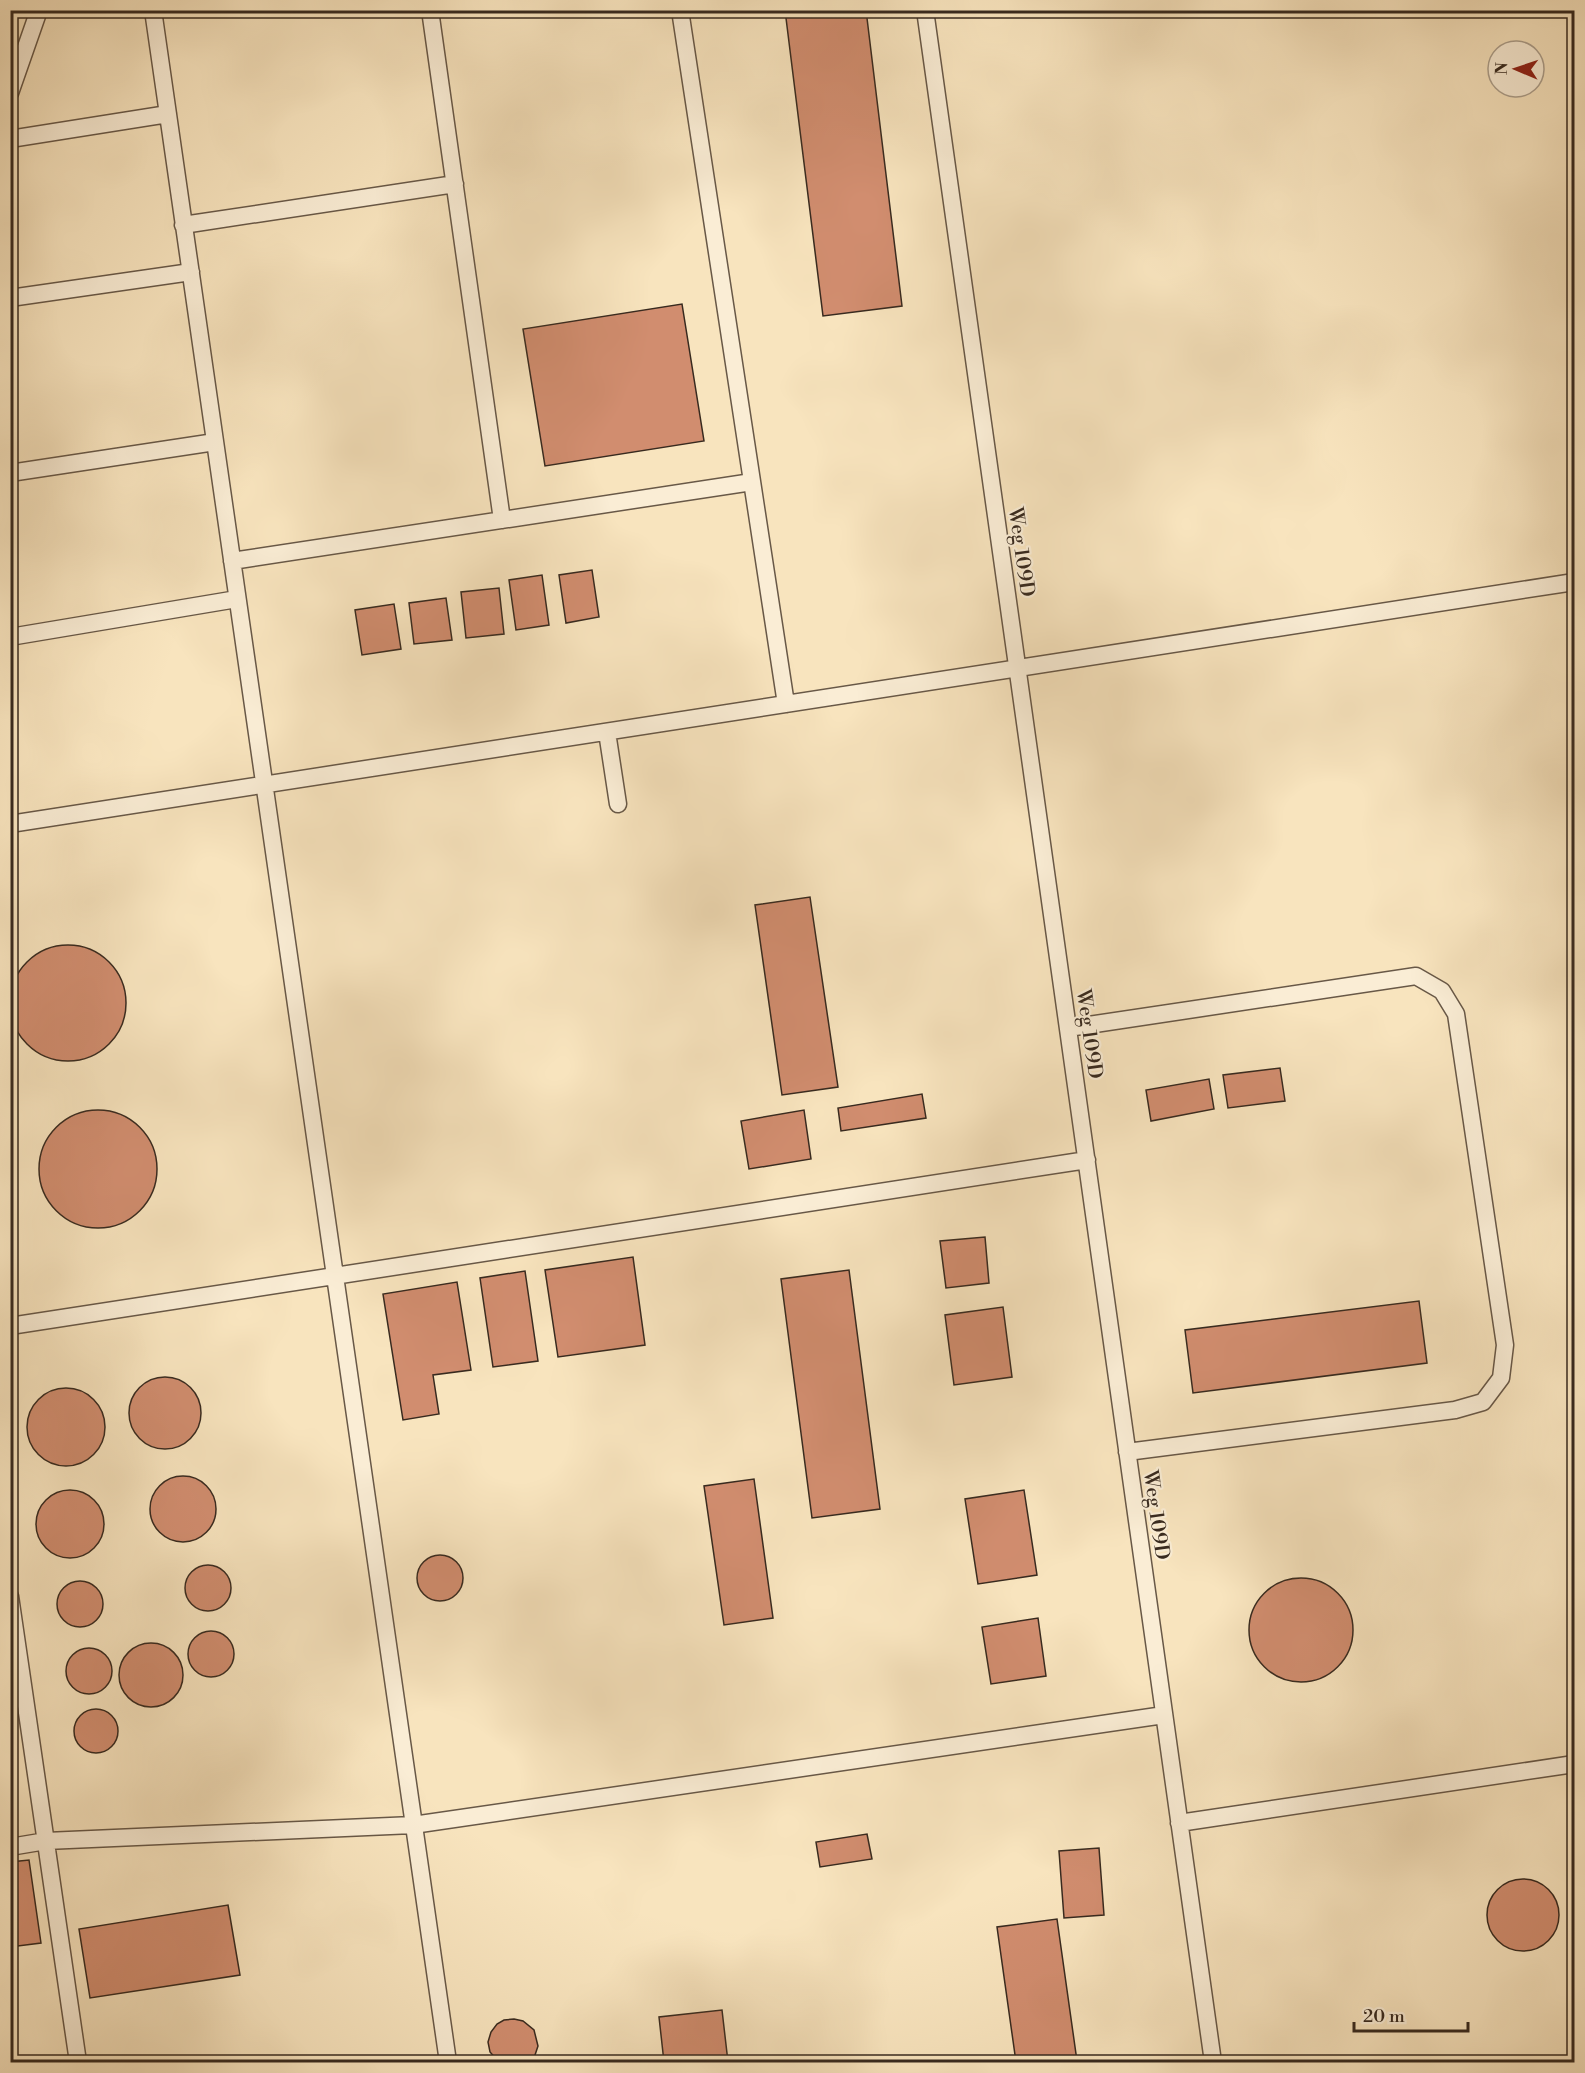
<svg xmlns="http://www.w3.org/2000/svg" width="1585" height="2073" viewBox="0 0 1585 2073" font-family="'Libre Bodoni',serif">
<style>
.building{fill:#d18d6f;stroke:#382a1f;stroke-width:1.5}
.lines{fill:none;stroke-linecap:round;stroke-linejoin:round}
.lane-casing{stroke:#685847;stroke-width:19}
.lane{stroke:#faedd5;stroke-width:16}
.labels{text-anchor:middle;stroke-width:4.5;stroke-linejoin:round;paint-order:stroke}
.street-label{font-size:20px;fill:#382a1f;stroke:#faedd5}
</style>
<rect width="100%" height="100%" fill="#f8e4be"/>
<filter id="stains"><feTurbulence type="fractalNoise" baseFrequency=".00333" numOctaves="4"/><feColorMatrix values="0 0 0 0 .2 0 0 0 0 .09 0 0 0 0 .02 0 0 0 .5 -.17"/></filter>
<radialGradient id="worn" r=".72"><stop offset=".6" stop-color="#630" stop-opacity="0"/><stop offset="1" stop-color="#630" stop-opacity=".3"/></radialGradient>
<!-- building -->
<path class="building" d="M785,10H866L902,306L823,316Z
M682,304L704,441L545,466L523,329Z
M592,570L599,617L566,623L559,575Z
M542,575L549,625L516,630L509,580Z
M499,588L504,634L466,638L461,592Z
M446,598L452,640L414,644L409,603Z
M394,604L401,649L362,655L355,610Z
M810,897L838,1087L782,1095L755,905Z
M10 1003a58 58 0 1 1 116 0a58 58 0 1 1-116 0Z
M1280,1068L1285,1101L1228,1108L1223,1075Z
M1209,1079L1214,1109L1151,1121L1146,1090Z
M922,1094L926,1118L841,1131L838,1108Z
M804,1110L811,1159L749,1169L741,1121Z
M39 1169a59 59 0 1 1 118 0a59 59 0 1 1-118 0Z
M985,1237L989,1283L946,1288L940,1241Z
M633,1257L645,1345L558,1357L545,1270Z
M849,1270L880,1509L812,1518L781,1279Z
M525,1271L538,1361L493,1367L480,1278Z
M457,1282L471,1370L433,1375L439,1414L403,1420L383,1294Z
M1419,1301L1427,1363L1193,1393L1185,1330Z
M1003,1307L1012,1377L954,1385L945,1315Z
M129 1413a36 36 0 1 1 72 0a36 36 0 1 1-72 0Z
M27 1427a39 39 0 1 1 78 0a39 39 0 1 1-78 0Z
M150 1509a33 33 0 1 1 66 0a33 33 0 1 1-66 0Z
M754,1479L773,1618L724,1625L704,1486Z
M1024,1490L1037,1575L978,1584L965,1499Z
M36 1524a34 34 0 1 1 68 0a34 34 0 1 1-68 0Z
M417 1578a23 23 0 1 1 46 0a23 23 0 1 1-46 0Z
M185 1588a23 23 0 1 1 46 0a23 23 0 1 1-46 0Z
M1249 1630a52 52 0 1 1 104 0a52 52 0 1 1-104 0Z
M57 1604a23 23 0 1 1 46 0a23 23 0 1 1-46 0Z
M1038,1618L1046,1676L991,1684L982,1627Z
M188 1654a23 23 0 1 1 46 0a23 23 0 1 1-46 0Z
M119 1675a32 32 0 1 1 64 0a32 32 0 1 1-64 0Z
M66 1671a23 23 0 1 1 46 0a23 23 0 1 1-46 0Z
M74 1731a22 22 0 1 1 44 0a22 22 0 1 1-44 0Z
M867,1834L872,1859L820,1867L816,1842Z
M1099,1848L1104,1915L1064,1918L1059,1851Z
M29,1860L41,1943L10,1947V1862Z
M1487 1915a36 36 0 1 1 72 0a36 36 0 1 1-72 0Z
M228,1905L240,1975L90,1998L79,1929Z
M1057,1919L1077,2061L1016,2062L997,1927Z
M722,2010L728,2062H664L659,2017Z
M514,2019L523,2021L534,2030L538,2046L535,2055L528,2062H499L490,2052L488,2042L491,2032L497,2024L504,2020Z"/>
<g class="lines">
<defs>
<path id="lane" d="M153,10L448,2062
M430,10L502,520
M680,10L786,704
M925,10L1213,2062
M10,93L39,10
M10,139L168,114
M183,225L455,184
M10,298L191,272
M10,473L215,442
M232,561L752,482
M10,637L237,599
M607,732L618,804
M10,824L1574,582
M1068,1028L1416,976L1442,991L1456,1014L1505,1345L1501,1378L1483,1402L1455,1410L1127,1452
M10,1326L1087,1160
M10,1596L78,2062
M1179,1823L1574,1764
M10,1847L46,1841L413,1825L1164,1715"/>
</defs>
<!-- lane casing -->
<use href="#lane" class="lane-casing"/>
<!-- lane -->
<use href="#lane" class="lane"/>
</g>
<g class="labels">
<!-- street labels -->
<g class="street-label">
<text transform="translate(1022 552) rotate(82)" y="7">Weg 109D</text>
<text transform="translate(1090 1034) rotate(82)" y="7">Weg 109D</text>
<text transform="translate(1157 1515) rotate(82)" y="7">Weg 109D</text>
</g>
</g>
<!-- margin -->
<rect width="1585" height="2073" fill="none" stroke="#f8e4be" stroke-width="36"/>
<rect x="12" y="12" width="1561" height="2049" fill="none" stroke="#382a1f" stroke-width="3"/>
<rect x="18" y="18" width="1549" height="2037" fill="none" stroke="#382a1f" stroke-width="1.5"/>
<!-- north arrow -->
<g transform="translate(1516 69) rotate(272)"><circle r="28" fill="#faedd5" stroke="#ac9f8c" stroke-width="1.5"/>
<path d="M0-4.5L10 22L0 15L-10 22Z" fill="#8f2418"/>
<text y="-9" font-size="16" font-weight="bold" text-anchor="middle" fill="#382a1f">N</text>
</g>
<!-- scale -->
<path d="M1354 2022v9h114v-9" fill="none" stroke="#382a1f" stroke-width="3"/>
<text x="1363" y="2022" font-size="18" fill="#382a1f" stroke="#faedd5" stroke-width="4.5" paint-order="stroke">20 m</text>
<rect width="100%" height="100%" filter="url(#stains)"/>
<rect width="100%" height="100%" fill="url(#worn)"/>
</svg>
